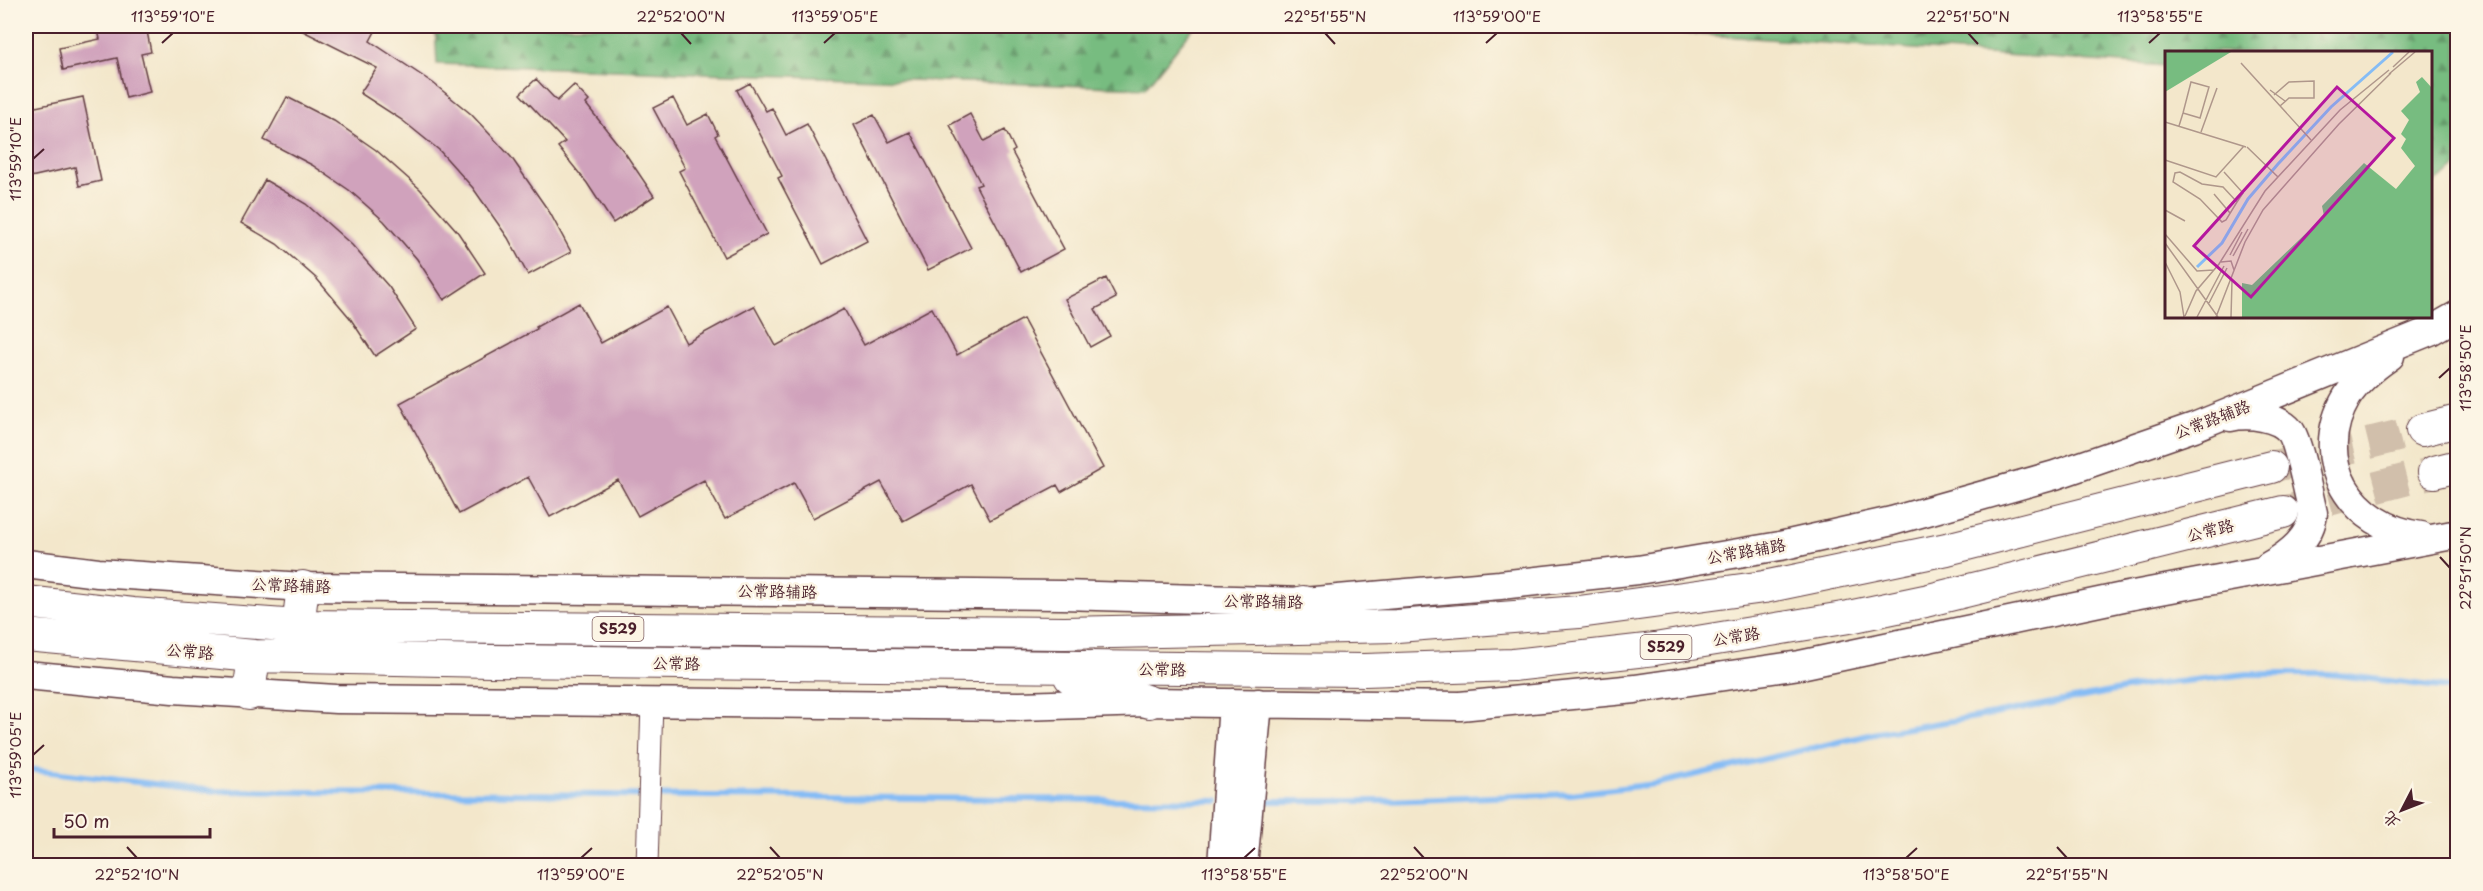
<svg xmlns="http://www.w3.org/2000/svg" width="2483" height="891" viewBox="0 0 2483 891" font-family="'Playpen Sans','LXGW WenKai TC',sans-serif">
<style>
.forest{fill:url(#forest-firs);stroke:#606e56;stroke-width:1.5}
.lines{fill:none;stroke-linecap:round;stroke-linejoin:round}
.stream{stroke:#85bcf5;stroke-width:6}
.building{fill:#d0a2bc}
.primary-tunnel{stroke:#d1bfab;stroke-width:32;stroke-dasharray:32 16;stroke-linecap:butt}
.street-casing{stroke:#633d43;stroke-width:23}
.secondary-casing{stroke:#633d43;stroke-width:31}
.primary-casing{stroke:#633d43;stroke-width:34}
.street{stroke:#fff;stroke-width:21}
.secondary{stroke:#fff;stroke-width:28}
.primary{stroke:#fff;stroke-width:32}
.ticks{fill:none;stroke:#4a1f2b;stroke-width:2}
.labels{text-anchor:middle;stroke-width:5;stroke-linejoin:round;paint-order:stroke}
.shield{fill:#fcf5e5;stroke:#7f5f63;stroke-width:1.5}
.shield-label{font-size:15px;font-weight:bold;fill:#4a1f2b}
.street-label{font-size:16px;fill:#4a1f2b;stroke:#fcf5e5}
.inset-river{fill:none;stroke:#85bcf5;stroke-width:3}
.inset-road{fill:none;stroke:#af978b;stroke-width:1.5}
.view{fill:#b5179e;fill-opacity:0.15;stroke:#b5179e;stroke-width:3}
.inset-edge{fill:none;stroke:#4a1f2b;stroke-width:3}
.neatline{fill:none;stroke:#4a1f2b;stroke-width:2}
.ticks-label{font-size:15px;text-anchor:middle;fill:#4a1f2b}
</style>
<defs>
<pattern id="forest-firs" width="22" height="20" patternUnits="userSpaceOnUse" patternTransform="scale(1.5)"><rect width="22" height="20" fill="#77bc80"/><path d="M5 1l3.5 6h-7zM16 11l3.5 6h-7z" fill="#649869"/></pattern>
</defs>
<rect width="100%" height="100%" fill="#fcf5e5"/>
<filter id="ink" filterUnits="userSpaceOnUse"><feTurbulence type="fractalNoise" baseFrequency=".0167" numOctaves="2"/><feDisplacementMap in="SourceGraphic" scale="12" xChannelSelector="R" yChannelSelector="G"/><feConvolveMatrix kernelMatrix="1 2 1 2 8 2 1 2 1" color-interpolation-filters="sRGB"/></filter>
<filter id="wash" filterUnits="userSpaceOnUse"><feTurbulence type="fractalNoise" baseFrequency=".008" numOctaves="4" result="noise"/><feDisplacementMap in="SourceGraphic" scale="24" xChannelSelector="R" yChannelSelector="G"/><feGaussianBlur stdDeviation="1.35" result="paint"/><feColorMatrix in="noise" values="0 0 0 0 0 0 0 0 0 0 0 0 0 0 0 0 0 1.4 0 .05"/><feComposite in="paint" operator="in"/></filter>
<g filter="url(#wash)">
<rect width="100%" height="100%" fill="#f3e7cb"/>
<!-- forest -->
<path class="forest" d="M435,26H1195L1145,88L437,64Z
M1574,26H2457V167L2431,186L2430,52H2166V66Z"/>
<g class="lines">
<!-- stream -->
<path class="stream" d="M26,769L214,791L1218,801
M1255,801H1386L1571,794L1655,784L1878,733L1994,714L2141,686L2247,674H2329L2458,689"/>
</g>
<g id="blocks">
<!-- building -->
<path class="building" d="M97,26H146L151,52L141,54L150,92L126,98L117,58L63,70L59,48L100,39Z
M293,26H378L370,41L433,83L471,114L511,157L550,213L571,252L528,275L508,238L473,188L439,150L402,120L360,93L377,68Z
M536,79L557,101L574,85L589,101L586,104L625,153L654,196L613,223L587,183L558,147L565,142L520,94Z
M750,83L766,111L772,108L786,135L807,124L867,241L823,264L778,178L782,176L737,90Z
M83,97L101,181L79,186L75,167L26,178V109Z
M287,97L334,121L376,150L420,189L457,231L485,273L444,300L417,259L384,221L349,190L312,165L264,140Z
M673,98L687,125L708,114L718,134L715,136L767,234L724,257L679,171L685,168L653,108Z
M970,114L984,141L1005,130L1015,150L1012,152L1064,249L1021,272L976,186L981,184L950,125Z
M874,115L889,142L910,132L971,248L928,270L854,125Z
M265,180L306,204L352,245L389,287L416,329L375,356L350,318L317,279L277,244L241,223Z
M1106,278L1116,298L1095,309L1110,336L1090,347L1065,299Z
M579,303L601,343L667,307L686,343L754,306L776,346L844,309L864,345L932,308L957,355L1023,319L1103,468L1061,492L1057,485L990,520L971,484L903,521L881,482L813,518L794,483L725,519L704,480L638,516L618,480L550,517L528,477L459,514L400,403L537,329L536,327Z"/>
</g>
</g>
<g filter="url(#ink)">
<use href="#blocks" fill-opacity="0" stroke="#633d43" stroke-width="1.5"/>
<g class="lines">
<!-- primary-tunnel -->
<path class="primary-tunnel" d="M2275,466L2422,430
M2283,512L2434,472"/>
<defs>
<path id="street" d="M647,866L652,703"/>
<path id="secondary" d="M2390,356C2374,367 2357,381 2347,397C2309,461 2352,527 2421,536
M2230,417C2248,413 2279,416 2291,432C2299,444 2309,497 2313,513C2311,538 2290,554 2269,566
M26,564L98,573L303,587L1062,595L1303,602L1500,585L1638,570L1780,546L1892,521L2055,475L2194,427L2430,331L2458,315
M26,675L173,689L336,699L1020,706L1149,702L1460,706L1635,689L1800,665L2123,597L2458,534
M1222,866L1233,703
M1243,866L1258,703"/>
<path id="primary" d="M2422,430L2458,421
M2434,472L2458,466
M26,602L133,614L298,626L1065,633L1397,626L1579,612L1764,587L1947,549L2271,467
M1250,618L1303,602
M298,626L303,587
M26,635L254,656L490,661L1365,670L1513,665L1655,649L1849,617L1925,601L2283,512
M1070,677L1149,702
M249,694L254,656"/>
</defs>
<!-- street casing -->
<use href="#street" class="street-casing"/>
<!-- secondary casing -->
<use href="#secondary" class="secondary-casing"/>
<!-- primary casing -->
<use href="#primary" class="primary-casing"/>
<!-- street -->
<use href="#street" class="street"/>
<!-- secondary -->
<use href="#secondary" class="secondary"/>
<!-- primary -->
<use href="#primary" class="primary"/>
</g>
</g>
<!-- ticks -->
<path class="ticks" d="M681,33L691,44M1325,33L1335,44M1968,33L1978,44M162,43L173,33M824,43L835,33M1486,43L1497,33M2149,43L2160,33M33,159L44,149M2439,378L2450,368M2440,557L2450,568M33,755L44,745M127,847L137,858M770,847L780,858M1414,847L1424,858M2057,847L2067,858M581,858L592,848M1244,858L1255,848M1906,858L1917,848"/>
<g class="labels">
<!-- shield labels -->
<g class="shield">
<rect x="592.5" y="617" width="51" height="24" rx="4.5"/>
<rect x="1640.5" y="635" width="51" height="24" rx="4.5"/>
</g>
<g class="shield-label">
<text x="618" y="634">S529</text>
<text x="1666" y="652">S529</text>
</g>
<!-- street labels -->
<g class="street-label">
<text transform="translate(2212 419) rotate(-21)" y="6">公常路辅路</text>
<text transform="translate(2210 530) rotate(-14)" y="6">公常路</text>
<text transform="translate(1746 551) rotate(-10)" y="6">公常路辅路</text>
<text transform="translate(291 585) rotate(2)" y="6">公常路辅路</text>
<text transform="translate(777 591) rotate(1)" y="6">公常路辅路</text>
<text transform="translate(1263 601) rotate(1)" y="6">公常路辅路</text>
<text transform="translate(1736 636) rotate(-9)" y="6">公常路</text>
<text transform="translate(190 651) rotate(5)" y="6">公常路</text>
<text transform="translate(676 663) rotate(1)" y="6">公常路</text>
<text transform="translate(1162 669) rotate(1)" y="6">公常路</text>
</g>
</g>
<!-- overview -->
<g transform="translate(2165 51)">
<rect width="267" height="267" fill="#f3e7cb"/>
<path d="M0,1H66L0,41ZM257,26L267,37V266H77V232L87,234L159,165L157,155L199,112L231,138L250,115L236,97L241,88L236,83L244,69L236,60L255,41L251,31Z" fill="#77bc80"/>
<path class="inset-river" d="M32,216L57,192L83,148L113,113L166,56L228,1"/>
<path class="inset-road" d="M76,12L146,89M228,16L244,1M224,23L250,1M105,39L120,50M109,44L124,31L149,30V47H124L115,55M0,71L81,96M14,75L18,62L26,31L44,36L35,67L18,62M36,81L52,37M82,96L113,126M0,109L51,126L79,95M59,121L78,142L72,151L61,169L57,171L35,148L8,131L10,122L15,121L37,133L58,136L72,151M49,143L65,162M0,159L20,170M0,183L32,220L49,219M0,192L53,266M65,204L77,181M68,205L83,178M0,211L15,241L19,266M56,211L66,210L69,219M44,252L62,217M20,265L31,240L54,213L100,140L175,59L224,19M32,266L59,215M51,266L80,191L98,159L174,73L226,22M66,266L67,230"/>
<path class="view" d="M172,36L229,87L86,246L29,195Z"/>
<rect width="267" height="267" class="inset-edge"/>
</g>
<!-- margin -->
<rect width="2483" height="891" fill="none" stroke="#fcf5e5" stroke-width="66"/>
<!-- north arrow -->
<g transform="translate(2402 810) rotate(228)" stroke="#fcf5e5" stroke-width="4.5" paint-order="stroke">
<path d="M0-4.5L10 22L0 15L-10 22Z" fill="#4a1f2b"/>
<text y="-9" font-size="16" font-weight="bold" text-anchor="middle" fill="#4a1f2b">北</text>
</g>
<!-- scale -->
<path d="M54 828v9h156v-9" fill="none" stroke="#4a1f2b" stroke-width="3"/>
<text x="63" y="828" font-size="18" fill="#4a1f2b" stroke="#fcf5e5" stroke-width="4.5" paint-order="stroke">50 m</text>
<rect x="33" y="33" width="2417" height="825" class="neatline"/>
<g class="ticks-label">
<text x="173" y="22">113°59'10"E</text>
<text x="681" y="22">22°52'00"N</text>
<text x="835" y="22">113°59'05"E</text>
<text x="1325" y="22">22°51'55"N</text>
<text x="1497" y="22">113°59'00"E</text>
<text x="1968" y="22">22°51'50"N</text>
<text x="2160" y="22">113°58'55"E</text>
<text transform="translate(16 159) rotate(-90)" y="5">113°59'10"E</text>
<text transform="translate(2466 368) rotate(-90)" y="5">113°58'50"E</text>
<text transform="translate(2466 568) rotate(-90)" y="5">22°51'50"N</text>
<text transform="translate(16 755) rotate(-90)" y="5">113°59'05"E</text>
<text x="137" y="880">22°52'10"N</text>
<text x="581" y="880">113°59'00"E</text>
<text x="780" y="880">22°52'05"N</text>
<text x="1244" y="880">113°58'55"E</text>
<text x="1424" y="880">22°52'00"N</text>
<text x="1906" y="880">113°58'50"E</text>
<text x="2067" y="880">22°51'55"N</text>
</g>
</svg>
